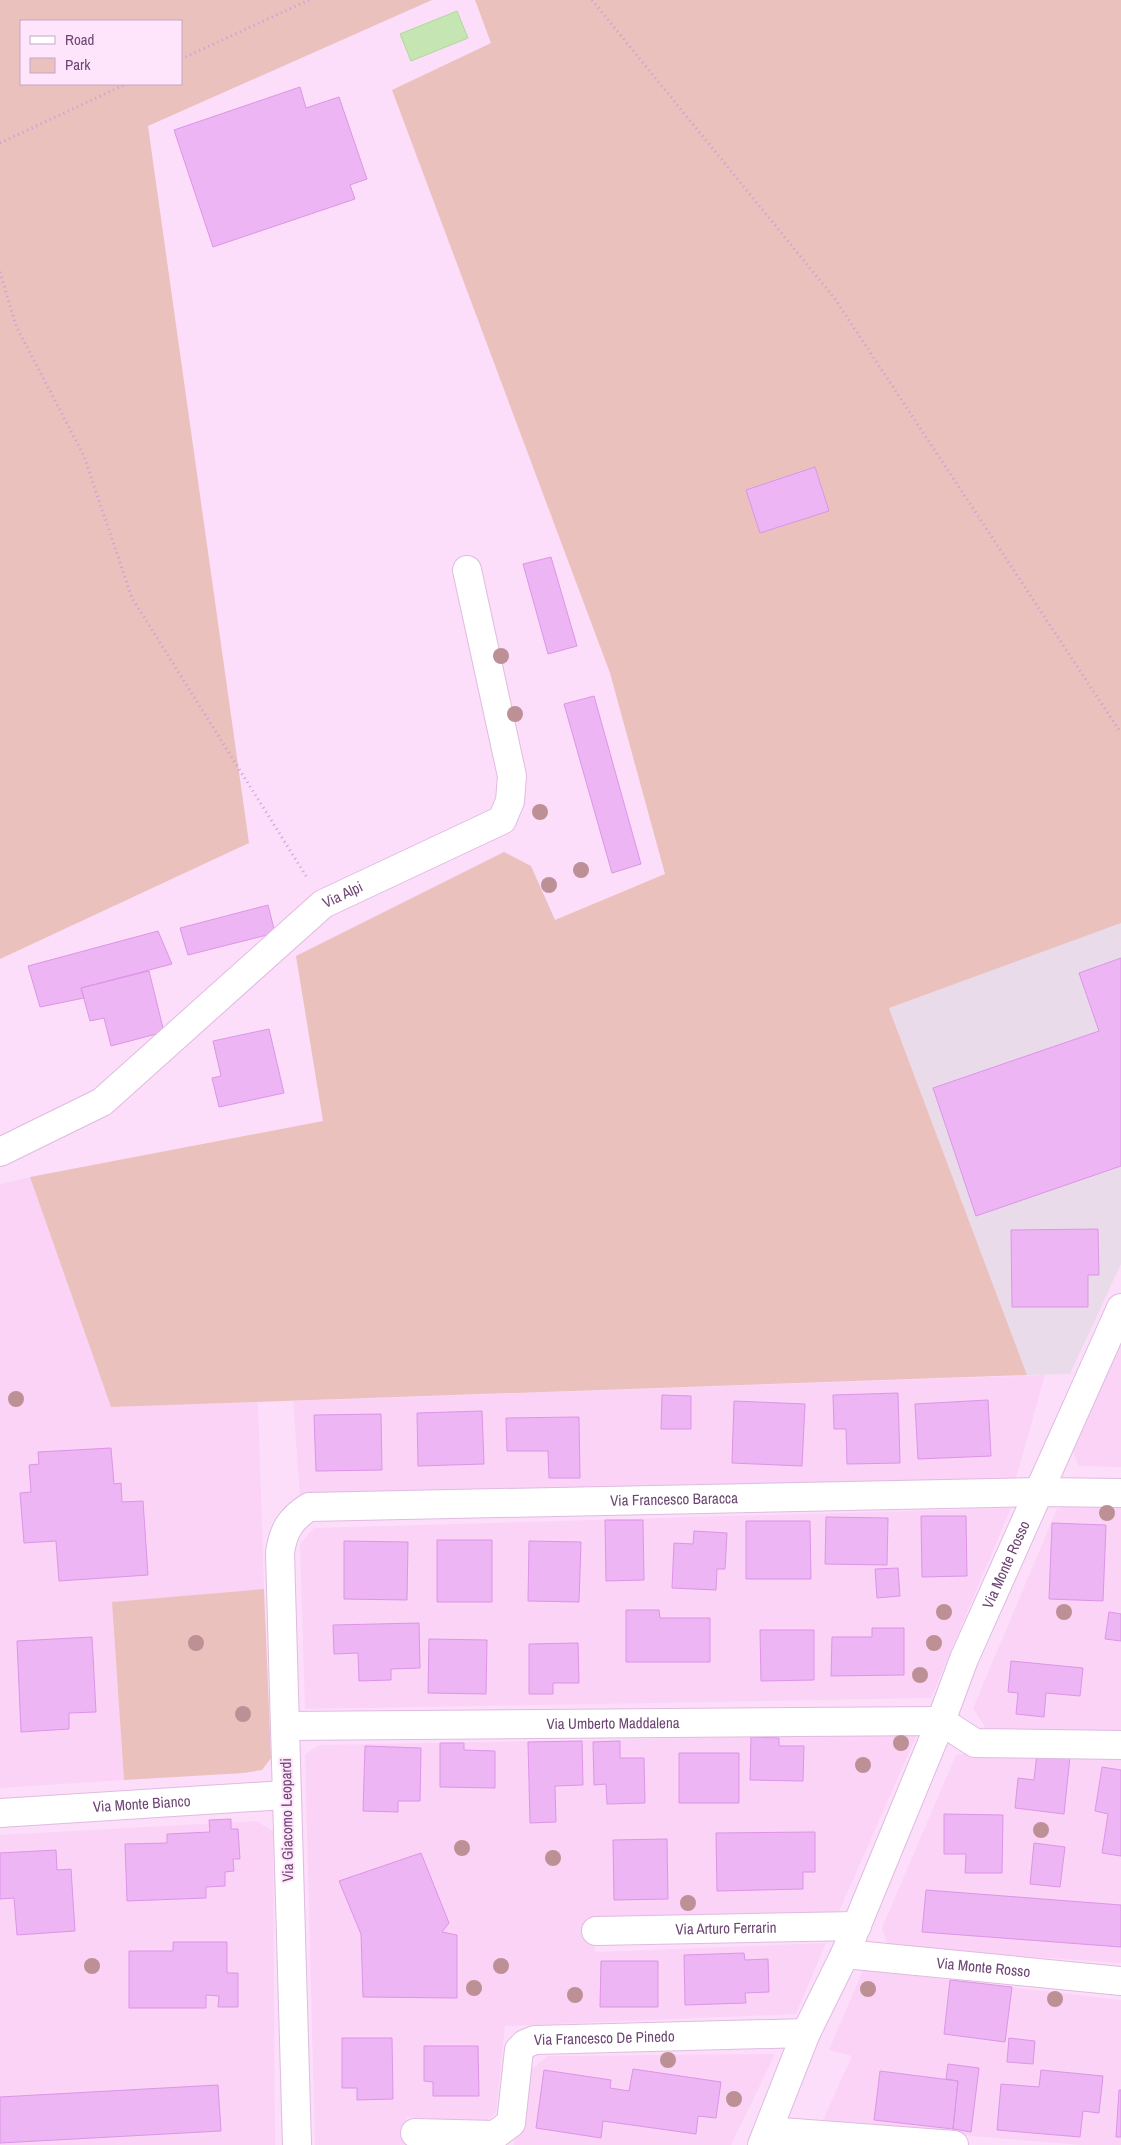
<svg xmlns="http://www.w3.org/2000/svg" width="1121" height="2145" viewBox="0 0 1121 2145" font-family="'Archivo Narrow',sans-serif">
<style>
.residential{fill:#fad3f7}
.industrial{fill:#eadbea}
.green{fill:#eac1bd;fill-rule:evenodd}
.water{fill:#c5e6b3;stroke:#afd899}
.building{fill:#edb5f3;stroke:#dc95e6}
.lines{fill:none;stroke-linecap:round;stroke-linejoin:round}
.minor-casing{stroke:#dfbbe1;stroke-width:30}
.path{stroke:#d099d7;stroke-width:3;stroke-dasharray:1 4;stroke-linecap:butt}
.minor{stroke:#fff;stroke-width:28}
.tree{fill:#bc9095}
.labels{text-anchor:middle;stroke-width:4;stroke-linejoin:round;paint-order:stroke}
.street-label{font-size:15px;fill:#6d4673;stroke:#ffe5fc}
</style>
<rect width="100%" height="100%" fill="#fddefa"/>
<!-- residential -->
<path class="residential" d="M30,1177L111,1407L258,1402L264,1589L112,1602L124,1780L0,1788V1184Z
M1121,1344V1467L1079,1466L1071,1448Z
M1045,1375L1016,1478L300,1496L293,1401Z
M1070,1505L1121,1506V1731L986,1729L973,1708L1057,1509Z
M1011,1508L931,1698L305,1709L300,1544L314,1528Z
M917,1734L838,1914L595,1916V1952L826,1943L796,2014L505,2026L496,2113L485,2122L406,2117V2145H315L305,1754L320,1745Z
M971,1753L1121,1759V1963L888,1947L882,1928L956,1755Z
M256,1821L273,1831L275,2145H0V1835Z
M863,1970L1121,2000V2145H1082L821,2124L852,2056L829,2050Z
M775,2054L731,2145H514L525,2075L548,2056Z"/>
<!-- industrial -->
<path class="industrial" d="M1121,923V1264L1070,1374L1027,1375L889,1007Z"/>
<!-- green -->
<path class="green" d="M0,0H432L148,126L249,843L0,959ZM21,21H181V84H21Z
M475,0H1121V923L889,1008L1027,1375L111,1407L30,1177L323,1121L296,956L504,852L531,866L555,920L665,874L610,673L392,90L491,43Z
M264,1589L271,1758L262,1770L244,1773L124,1780L112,1602Z"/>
<!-- water -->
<path class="water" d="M457,11L468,38L411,61L400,34Z"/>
<!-- building -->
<path class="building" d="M300,87L306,108L339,97L367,179L350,185L355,199L213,247L174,130Z
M815,467L829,511L760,533L746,490Z
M551,557L577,646L548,654L523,564Z
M594,696L641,864L612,873L564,704Z
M268,905L275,933L188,955L180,928Z
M158,931L172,964L81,988L84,998L40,1007L28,966Z
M1121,958V1166L976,1216L933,1088L1099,1031L1079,973Z
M149,971L164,1032L111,1046L104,1018L90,1021L81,988Z
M269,1029L284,1093L219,1107L212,1078L221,1076L213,1041Z
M1098,1229L1099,1275H1088V1307H1012L1011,1230Z
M898,1393L900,1463L847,1464L846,1429H834L833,1395Z
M662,1395L691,1396V1429H661Z
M988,1400L991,1456L918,1459L915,1404Z
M734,1401L805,1404L802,1466L732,1463Z
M482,1411L484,1464L418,1466L417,1413Z
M381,1414L382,1470L316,1471L314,1415Z
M579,1417L580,1478H549L548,1451H507L506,1418Z
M111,1448L114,1484L121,1483L122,1502L143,1501L148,1575L59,1581L56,1541L24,1543L20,1493L31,1492L29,1465L39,1464L38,1452Z
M921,1516H966L967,1576L922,1577Z
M826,1517L888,1518L887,1565L825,1564Z
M605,1520H643L644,1580L606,1581Z
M746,1521H810L811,1579H746Z
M1052,1523L1106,1525L1103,1601L1049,1599Z
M694,1531L727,1533L725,1569H717L716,1590L672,1588L674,1543L693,1544Z
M437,1540H492V1602H437Z
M344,1541L408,1542L407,1600L344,1599Z
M529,1541L581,1542L579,1602L528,1601Z
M898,1568L900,1596L877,1598L875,1569Z
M626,1610H659L660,1618H710V1662H626Z
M1109,1612L1121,1614V1641L1105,1639Z
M419,1623L420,1668L391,1669V1680L359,1681L358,1653L334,1654L333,1625Z
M872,1628H904V1675L831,1676L832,1637H872Z
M760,1630H814V1680L761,1681Z
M92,1637L96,1712L69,1713V1729L21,1732L17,1641Z
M429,1639L487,1640L486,1694L428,1693Z
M578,1643L579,1683H553V1694H529V1644Z
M1011,1661L1083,1668L1080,1696L1046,1693L1044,1717L1016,1714L1018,1693L1008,1692Z
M751,1737L779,1738V1746H804L803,1781L750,1780Z
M582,1741L583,1785L555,1786L556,1822L530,1823L528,1742Z
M620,1741V1758H644L645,1803L607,1804L606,1784L594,1785L593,1742Z
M440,1743H464V1750L495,1751V1788L440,1787Z
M365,1746L421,1748L420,1801H398V1812L363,1811Z
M679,1753H739V1803H679Z
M1037,1753L1070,1757L1064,1814L1015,1808L1018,1778L1034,1780Z
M1102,1767L1121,1770V1856L1102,1853L1108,1814L1095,1811Z
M944,1814L1003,1815L1002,1873H965L966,1854H944Z
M231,1819V1829H238L240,1859H233L234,1871L225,1872V1886L206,1887V1898L127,1901L125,1844L167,1843V1834L210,1832L209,1820Z
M815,1832V1872H803V1889L717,1891L716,1833Z
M667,1839L668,1899L614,1900L613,1840Z
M1034,1843L1065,1847L1060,1887L1030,1884Z
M56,1850L57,1870L71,1869L75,1931L17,1935L14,1898L0,1899V1853Z
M421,1853L449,1923L442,1932L457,1935V1998L363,1997L361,1934L339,1881Z
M926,1890L1121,1905V1947L922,1932Z
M173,1942H227V1973H238V2007H218L219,1996L206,1995V2008H129V1951H173Z
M744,1953L745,1960L768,1959L769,1992L745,1993L746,2003L685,2005L684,1955Z
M601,1961H658V2007H600Z
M950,1980L1012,1987L1005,2042L944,2034Z
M342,2038H392L393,2099L357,2100V2088H342Z
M1009,2038L1035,2041L1033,2064L1007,2062Z
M424,2046H478L479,2096H433V2082L424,2081Z
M948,2064L979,2068L971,2132L953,2129L958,2081L946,2079Z
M633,2069L721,2082L716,2118L698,2116L696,2134L603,2121L601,2138L536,2128L544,2070L611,2080L610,2088L629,2091Z
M1041,2070L1103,2076L1099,2113L1083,2111L1080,2137L997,2130L1001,2084L1039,2087Z
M880,2071L958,2081L953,2129L874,2120Z
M218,2085L221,2131L0,2143V2097Z
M1119,2090H1121V2137H1116Z"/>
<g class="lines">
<defs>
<g id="minor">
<path id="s1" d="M0,1152L102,1102L323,904L502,820L510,801L512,776L467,570"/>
<path id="s2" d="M285,1726L941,1721L975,1743L1121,1745"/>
<path id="s3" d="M0,1813L285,1795"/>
<path id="s4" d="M596,1931L857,1926"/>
<path id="s5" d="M845,1954L1121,1981"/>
<path d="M768,2131L954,2145"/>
<path id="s6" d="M415,2133L495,2135L511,2123L519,2050L525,2044L535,2040L806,2033"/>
<path id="s7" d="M297,2145L280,1553C283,1531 290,1519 309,1507L1039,1492L1121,1493"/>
<path id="s8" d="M762,2145L806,2033L845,1954L941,1721L964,1659L1121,1308"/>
</g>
</defs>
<!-- minor casing -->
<use href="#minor" class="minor-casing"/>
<!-- path -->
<path class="path" d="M592,0L835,299L1121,733
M181,59L309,0
M0,143L126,84
M0,272L16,326L84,456L132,598L308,879"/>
<!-- minor -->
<use href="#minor" class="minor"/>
</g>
<!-- trees -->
<g class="tree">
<circle cx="501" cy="656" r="8"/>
<circle cx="515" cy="714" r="8"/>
<circle cx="540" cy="812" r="8"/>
<circle cx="581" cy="870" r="8"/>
<circle cx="549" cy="885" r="8"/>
<circle cx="16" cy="1399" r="8"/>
<circle cx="1107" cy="1513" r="8"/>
<circle cx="944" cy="1612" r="8"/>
<circle cx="1064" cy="1612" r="8"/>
<circle cx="196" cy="1643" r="8"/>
<circle cx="934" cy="1643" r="8"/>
<circle cx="920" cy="1675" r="8"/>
<circle cx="243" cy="1714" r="8"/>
<circle cx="901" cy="1743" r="8"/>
<circle cx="863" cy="1765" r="8"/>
<circle cx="1041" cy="1830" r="8"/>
<circle cx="462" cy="1848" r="8"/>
<circle cx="553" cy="1858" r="8"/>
<circle cx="688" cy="1903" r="8"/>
<circle cx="92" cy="1966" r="8"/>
<circle cx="501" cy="1966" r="8"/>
<circle cx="474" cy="1988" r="8"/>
<circle cx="868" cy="1989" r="8"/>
<circle cx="575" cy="1995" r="8"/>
<circle cx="1055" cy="1999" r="8"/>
<circle cx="668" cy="2060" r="8"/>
<circle cx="734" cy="2099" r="8"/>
</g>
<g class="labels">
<!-- street labels -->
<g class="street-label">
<text dy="5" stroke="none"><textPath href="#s1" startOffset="432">Via Alpi</textPath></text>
<text dy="5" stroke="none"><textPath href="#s7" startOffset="1014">Via Francesco Baracca</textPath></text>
<text dy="5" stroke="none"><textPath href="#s8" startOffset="630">Via Monte Rosso</textPath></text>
<text dy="5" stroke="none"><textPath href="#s2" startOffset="328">Via Umberto Maddalena</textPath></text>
<text dy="5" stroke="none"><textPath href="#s3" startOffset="142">Via Monte Bianco</textPath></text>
<text transform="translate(287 1820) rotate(-91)" y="5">Via Giacomo Leopardi</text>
<text dy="5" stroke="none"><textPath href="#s4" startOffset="130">Via Arturo Ferrarin</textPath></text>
<text dy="5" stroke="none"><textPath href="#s5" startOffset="139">Via Monte Rosso</textPath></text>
<text dy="5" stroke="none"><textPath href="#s6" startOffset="262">Via Francesco De Pinedo</textPath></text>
</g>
</g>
<!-- legend -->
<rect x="20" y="20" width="162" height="65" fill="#ffe5fc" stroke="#c5a5c5"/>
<rect x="30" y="36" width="25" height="8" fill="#ffffff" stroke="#c5a5c5"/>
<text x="65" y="45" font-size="15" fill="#6d4673">Road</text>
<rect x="30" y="58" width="25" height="15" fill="#eac1bd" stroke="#c5a5c5"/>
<text x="65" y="70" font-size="15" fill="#6d4673">Park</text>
</svg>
